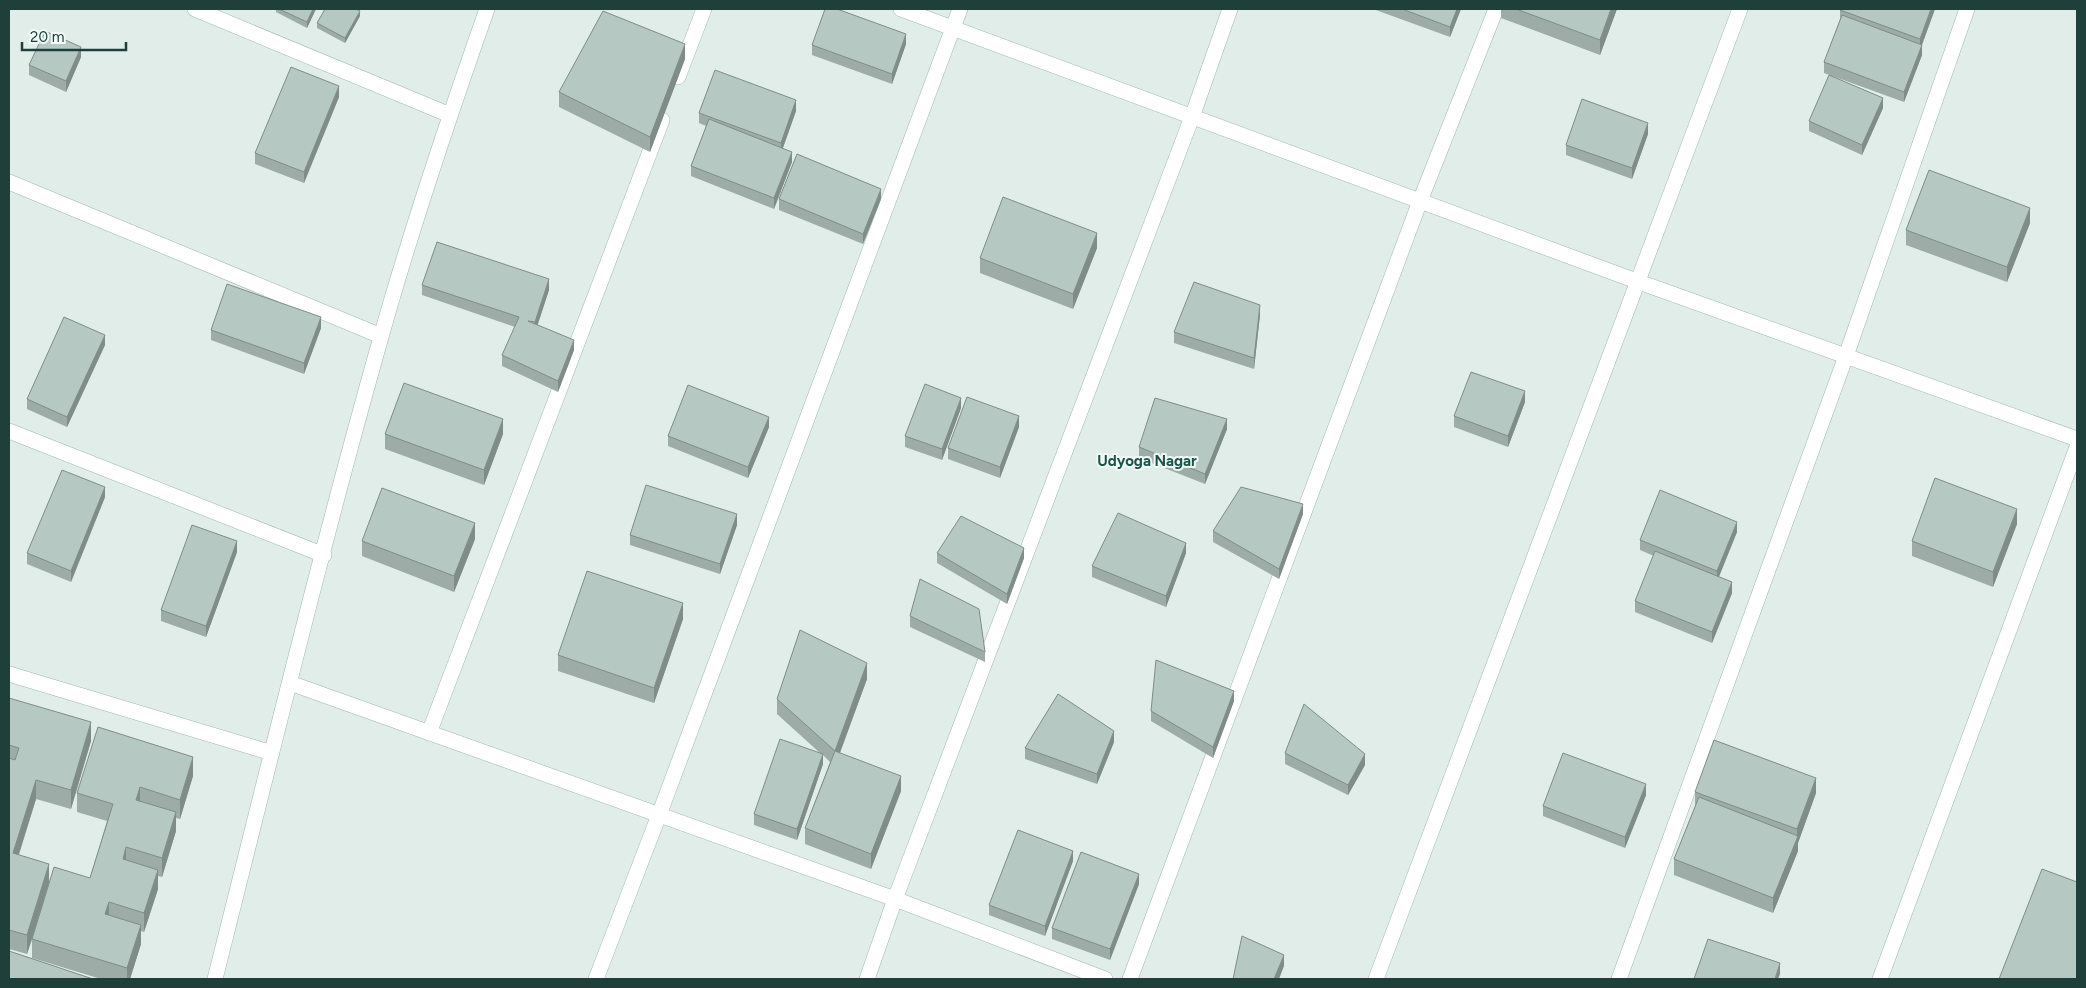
<svg xmlns="http://www.w3.org/2000/svg" width="2086" height="988" viewBox="0 0 2086 988" font-family="Figtree,sans-serif">
<style>
.lines{fill:none;stroke-linecap:round;stroke-linejoin:round}
.street-casing{stroke:#a3b6b1;stroke-width:16}
.street{stroke:#fff;stroke-width:15}
.wall{fill:#9daca7}
.shaded-wall{fill:#7f8c88}
.building{fill:#b6c8c2;stroke:#7f8c88}
.labels{text-anchor:middle;stroke-width:4;stroke-linejoin:round;paint-order:stroke}
.neighbourhood-label{font-size:15px;font-weight:bold;fill:#19544a;stroke:#f2f9f6}
</style>
<rect width="100%" height="100%" fill="#e1ede9"/>
<g class="lines">
<defs>
<path id="street" d="M195,9L450,115
M901,9L1639,282L2077,439
M678,77L704,9
M9,182L381,336
M9,431L324,555
M9,674L272,753
M290,683L895,899L1105,979
M429,733L662,120
M215,979C269,765 321,549 381,337C412,226 449,117 487,9
M596,979L659,815L960,9
M867,979L895,899L1192,117L1230,9
M1130,979L1420,201L1496,9
M1376,979L1740,9
M1619,979L1846,356L1967,9
M1880,979L2077,447"/>
</defs>
<!-- street casing -->
<use href="#street" class="street-casing"/>
<!-- street -->
<use href="#street" class="street"/>
</g>
<!-- wall -->
<path class="wall" d="M276,9H316L307,28L276,12Z
M1373,9H1461L1450,37Z
M1501,9H1617L1600,55L1501,18Z
M1935,9L1922,45V55L1904,102L1824,73V62L1840,20V10Z
M360,16L345,43L317,28V23Z
M906,44L892,84L812,55V45Z
M81,57L66,92L29,75V65Z
M685,59L650,152L559,107V92Z
M339,97L304,183L255,164V153Z
M1883,108L1862,155L1809,131V121Z
M796,111L783,148L792,162L774,209L691,176V166L706,126L699,123V113Z
M1648,134L1632,179L1566,155V145Z
M779,199H881L863,244L779,210Z
M2030,223L2007,282L1906,245V230Z
M1097,248L1073,309L980,273V258Z
M422,285L549,290L537,325L574,350L558,392L502,366V355L515,327L422,295Z
M1260,315L1254,369L1174,343V332Z
M321,328L304,374L211,340V330Z
M105,345L67,427L27,409V399Z
M1525,402L1508,447L1454,427V416Z
M961,408L942,460L905,447V436Z
M769,427L748,478L668,446V436Z
M1019,427L1000,478L948,459V448Z
M1227,429L1205,484L1139,458V447Z
M385,434H503L484,485L385,449Z
M105,497L71,582L27,564V553Z
M1303,514L1279,579L1213,542V531Z
M2017,524L1993,587L1912,556V541Z
M737,525L720,574L630,545V535Z
M1737,532L1719,577L1732,593L1712,643L1635,612V601L1654,556L1640,550V540Z
M475,539L454,592L362,556V541Z
M237,552L206,637L161,621V610Z
M937,553L1024,558L1007,604L937,563Z
M1186,553L1166,607L1092,577V566Z
M910,616L985,652V662L910,627Z
M683,619L654,703L558,671V655Z
M867,679L840,753L901,791L871,869L805,844V828L830,762L823,755V764L797,840L754,825V814L820,753L777,714V699Z
M9,698L91,741L71,809L36,799L19,855L49,883L90,878L107,821L77,812V793L193,776L180,819L176,818V831L162,877L158,876V889L144,932L141,931V944L130,979H101L32,958V940L27,954L9,949Z
M1234,701L1213,758L1151,721V711Z
M1114,742L1097,784L1025,759V748Z
M1285,753L1365,765L1348,795L1285,764Z
M1695,792L1816,793L1798,843V851L1773,913L1674,875V859L1695,807Z
M1646,795L1625,848L1543,816V806Z
M1073,861L1045,936L989,915V905Z
M1139,884L1110,960L1052,939V928Z"/>
<!-- shaded-wall -->
<path class="shaded-wall" d="M313,9H316L307,28V22Z
M1457,9H1461L1450,37V27Z
M1611,9H1617L1600,55V40Z
M1931,9H1935L1920,50V39Z
M360,11V16L345,43V38Z
M906,34V44L892,84V74Z
M685,44V59L650,152V137Z
M1922,45V55L1904,102V92Z
M81,47V57L66,92V81Z
M339,86V97L304,183V172Z
M1883,98V108L1862,155V145Z
M796,100V111L781,153V143Z
M1648,123V134L1632,179V168Z
M792,152V162L774,209V198Z
M881,189V199L863,244V234Z
M2030,208V223L2007,282V267Z
M1097,233V248L1073,309V294Z
M549,279V290L535,333V322Z
M1260,305V315L1254,369V358Z
M321,317V328L304,374V363Z
M105,335V345L67,427V417Z
M574,340V350L558,392V381Z
M1525,391V402L1508,447V436Z
M961,398V408L942,460V449Z
M1019,416V427L1000,478V467Z
M769,417V427L748,478V467Z
M503,419V434L484,485V470Z
M1227,419V429L1205,484V474Z
M105,487V497L71,582V571Z
M1303,504V514L1279,579V569Z
M2017,509V524L1993,587V572Z
M737,514V525L720,574V564Z
M1737,522V532L1717,581V571Z
M475,523V539L454,592V576Z
M237,541V552L206,637V626Z
M1186,543V553L1166,607V596Z
M1024,548V558L1007,604V594Z
M1732,582V593L1712,643V632Z
M683,603V619L654,703V688Z
M867,663V679L835,766V751Z
M1234,691V701L1213,758V747Z
M91,722V741L71,809V790Z
M1114,731V742L1097,784V774Z
M823,754V764L797,840V829Z
M1365,754V765L1348,795V785Z
M193,757V776L180,819V800Z
M901,776V791L871,869V854Z
M1816,778V793L1798,843V851L1773,913V898L1797,837V829Z
M36,780V799L13,872V853Z
M1646,784V795L1625,848V837Z
M140,787V806L136,800Z
M176,812V831L162,877V858Z
M126,847V866L123,859Z
M1073,851V861L1045,936V926Z
M49,864V883L27,954V935Z
M158,870V889L144,932V913Z
M1139,874V884L1110,960V949Z
M109,902V921L105,914Z
M141,925V944L130,979H127V968Z
M1284,955V966L1279,979H1274Z
M1780,963V974L1778,979H1775Z"/>
<!-- building -->
<path class="building" d="M279,9H313L307,22Z
M325,9H356L360,11L345,38L317,23Z
M825,9H837L906,34L892,74L812,45Z
M1402,9H1457L1450,27Z
M1516,9H1611L1600,40Z
M1840,9H1931L1920,39L1840,10Z
M603,11L685,44L650,137L559,92Z
M1842,15L1922,45L1904,92L1824,62Z
M45,31L81,47L66,81L29,65Z
M291,67L339,86L304,172L255,153Z
M715,70L796,100L781,143L699,113Z
M1829,75L1883,98L1862,145L1809,121Z
M1582,99L1648,123L1632,168L1566,145Z
M709,119L792,152L774,198L691,166Z
M797,154L881,189L863,234L779,199Z
M1929,170L2030,208L2007,267L1906,230Z
M1003,197L1097,233L1073,294L980,258Z
M437,242L549,279L535,322L528,321L574,340L558,381L502,355L519,317L422,285Z
M1194,282L1260,305L1254,358L1174,332Z
M227,284L321,317L304,363L211,330Z
M64,317L105,335L67,417L27,399Z
M1471,372L1525,391L1508,436L1454,416Z
M404,383L503,419L484,470L385,434Z
M925,384L961,398L942,449L905,436Z
M688,385L769,417L748,467L668,436Z
M967,397L1019,416L1000,467L948,448Z
M1155,398L1227,419L1205,474L1139,447Z
M62,470L105,487L71,571L27,553Z
M1935,478L2017,509L1993,572L1912,541Z
M646,485L737,514L720,564L630,535Z
M1241,487L1303,504L1279,569L1213,531Z
M382,488L475,523L454,576L362,541Z
M1660,490L1737,522L1717,571L1640,540Z
M1118,513L1186,543L1166,596L1092,566Z
M961,516L1024,548L1007,594L937,553Z
M192,525L237,541L206,626L161,610Z
M1655,551L1732,582L1712,632L1635,601Z
M587,571L683,603L654,688L558,655Z
M920,579L979,609L985,652L910,616Z
M800,630L867,663L835,751L777,699Z
M1156,660L1234,691L1213,747L1151,711Z
M1058,694L1114,731L1097,774L1025,748Z
M9,698L91,722L71,790L36,780L13,853L49,864L27,935L9,930V758L15,760L19,748L9,745Z
M1304,704L1365,754L1348,785L1285,753Z
M98,727L193,757L180,800L140,787L136,800L176,812L162,858L126,847L123,859L158,870L144,913L109,902L105,914L141,925L127,968L32,939L54,867L90,878L113,804L77,793Z
M780,739L823,754L797,829L754,814Z
M1714,740L1816,778L1797,829L1695,792Z
M835,751L901,776L871,854L805,828Z
M1563,753L1646,784L1625,837L1543,806Z
M1699,797L1798,836L1773,898L1674,859Z
M1018,830L1073,851L1045,926L989,905Z
M1081,852L1139,874L1110,949L1052,928Z
M2042,869L2077,882V979H1999Z
M1242,936L1284,955L1274,979H1233Z
M1708,939L1780,963L1775,979H1694Z
M9,951L93,979H9Z"/>
<g class="labels">
<!-- neighbourhood labels -->
<g class="neighbourhood-label">
<text x="1147" y="466">Udyoga Nagar</text>
</g>
</g>
<!-- border -->
<rect width="2086" height="988" fill="none" stroke="#1f403a" stroke-width="20"/>
<!-- scale -->
<path d="M22 42v8h104v-8" fill="none" stroke="#1f403a" stroke-width="2.5"/>
<text x="30" y="42" font-size="15" fill="#1f403a" stroke="#f2f9f6" stroke-width="4" paint-order="stroke">20 m</text>
</svg>
